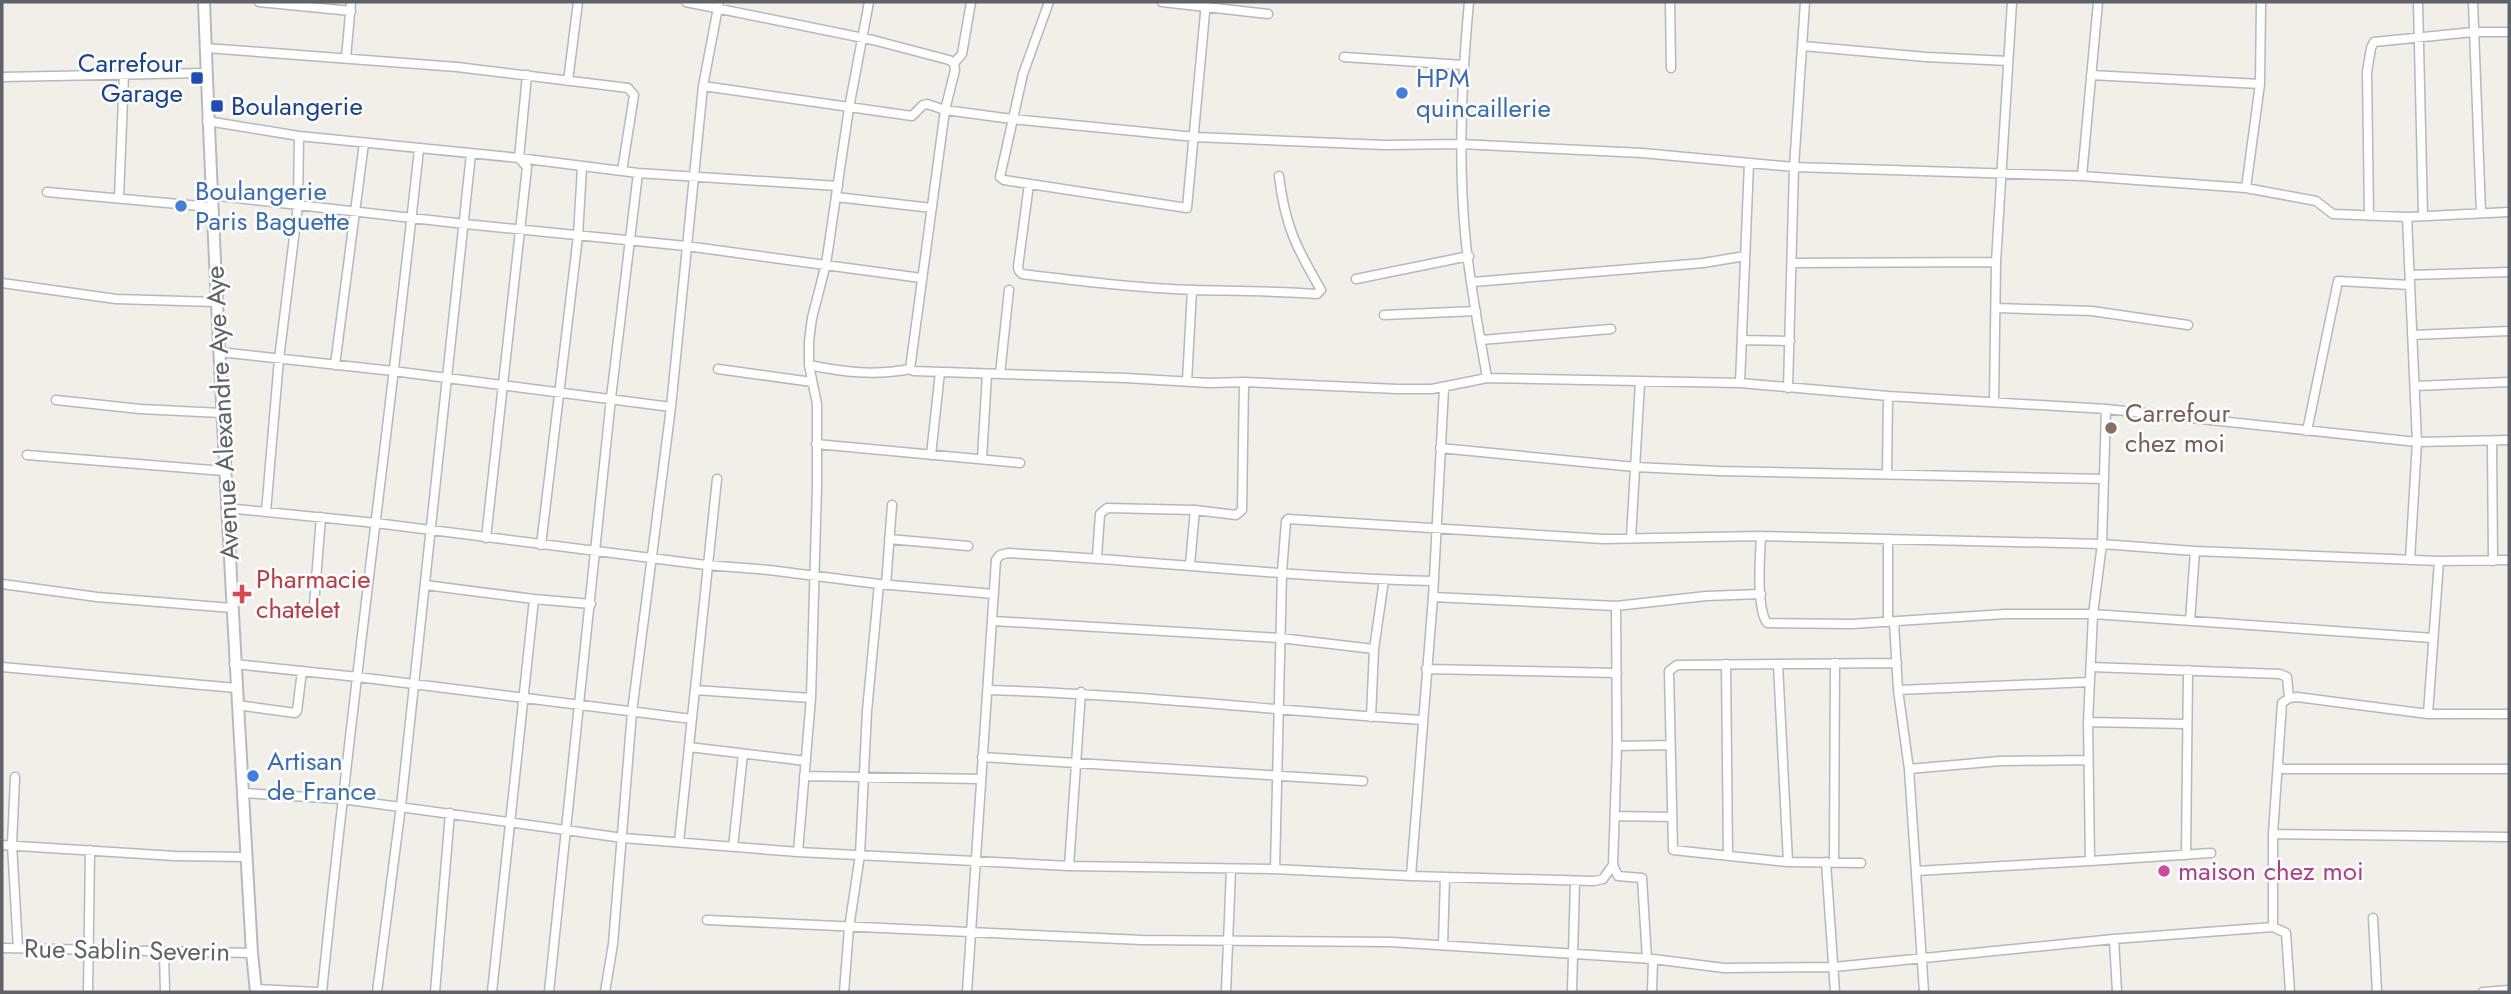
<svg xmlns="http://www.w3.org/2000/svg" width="2511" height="994" viewBox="0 0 2511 994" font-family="Jost,sans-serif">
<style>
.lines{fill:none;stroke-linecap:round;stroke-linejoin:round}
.street-casing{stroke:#b5b8bc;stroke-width:11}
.secondary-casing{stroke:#b6babf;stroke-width:14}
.street{stroke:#fff;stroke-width:8}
.secondary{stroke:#fff;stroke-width:10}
.transit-dot{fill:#1a4fb4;stroke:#fff;stroke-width:2.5}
.shop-dot{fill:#3f7fe0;stroke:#fff;stroke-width:2.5}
.education-dot{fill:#8d6e63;stroke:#fff;stroke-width:2.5}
.health-dot{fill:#e0444e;stroke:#fff;stroke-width:2.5}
.hotel-dot{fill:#d1479c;stroke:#fff;stroke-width:2.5}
.labels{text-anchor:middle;stroke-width:5;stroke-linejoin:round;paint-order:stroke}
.transit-label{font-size:26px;fill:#164399;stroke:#fff;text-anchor:end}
.shop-label{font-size:26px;fill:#366cbe;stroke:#fff;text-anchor:start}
.street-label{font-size:26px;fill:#5f6368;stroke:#fff}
.education-label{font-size:26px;fill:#785e54;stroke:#fff;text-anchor:start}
.health-label{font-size:26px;fill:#be3a42;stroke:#fff;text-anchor:start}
.hotel-label{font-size:26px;fill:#b23c85;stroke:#fff;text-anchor:start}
</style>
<rect width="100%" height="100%" fill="#f1efe8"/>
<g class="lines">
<defs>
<path id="street" d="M259,2L351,11
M686,2L873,40L949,60L954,63L955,70L945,110L910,369
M1049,2L1023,74L1000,177L1004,180L1187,208L1206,2
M1162,2L1268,14
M1469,2C1462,79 1458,156 1465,233C1469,281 1479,330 1487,378
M1670,2L1671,68
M2418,2L2423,216
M2473,2L2481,213
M1803,46L1926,57L2008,61
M206,48L457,67L628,88L634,95L622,171
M1344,57L1463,65
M346,58L351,2
M954,63L962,54L971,2
M2091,75L2260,84
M2,77L205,73
M568,81L578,2
M703,86L912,116L923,105L927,104L945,110L1012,119L1195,137L1385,145L1460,144L1642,153L1794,167L2082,176L2246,188L2316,201L2333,214L2407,217L2509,212
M207,121L299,136L519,158L638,173L838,186
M2082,176L2098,2
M1029,184L1018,267L1019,271L1022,274C1079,281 1137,288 1194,290C1235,291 1276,291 1317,294L1321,290C1296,247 1285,226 1279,176
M2246,188L2260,84L2261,2
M47,192L211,207
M210,195L465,224L686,246L921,278
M836,197L932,208
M119,198L124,74
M2369,216L2367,72L2371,48L2374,42L2473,32H2509
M2407,217L2417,442L2410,560
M1793,263L1996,262
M2410,275L2509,272
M1356,279L1469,256
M1473,282L1703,263L1745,256
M2,283L116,299L216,302
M1996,308L2092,311L2188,325
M1384,315L1476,311
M2412,335L2509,331
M1481,340L1611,329
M1742,340L1790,341
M219,352L393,371L671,407
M335,365L364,143
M809,365C843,372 875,376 910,369L913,371L1126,378L1209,383L1244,382L1397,389H1432L1487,378L1740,383L1888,396L2106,409L2417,442L2509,440
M718,369L812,382
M1000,374L1009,290
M1187,381L1192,290
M1740,383L1749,163
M2415,386L2509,382
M1788,388L1794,167L1805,2
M56,400L140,409L221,413
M1994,402L1996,262L2012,2
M2307,431L2338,281L2410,285
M2492,441L2493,561
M816,444L1020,463
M1440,448L1635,467L1719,471L2104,479
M27,455L224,471
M931,455L940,372
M982,459L987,374
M1887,474L1888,396
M226,508L376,523L706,565L769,570L879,584L994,594
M266,512L279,359L298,205L299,136
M1761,536C1760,557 1756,607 1767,623L1852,624L2005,614H2093L2433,638
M486,538L527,167L519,158L527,75
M1631,538L1640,382
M889,539L968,546
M1888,540V622
M541,545L578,236L582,167
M1097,557L1100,514L1107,508L1195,510L1236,515L1242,510L1244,382
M1190,564L1195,510
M2,584L97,597L232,608
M425,585L534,599L591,604
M886,585L892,505
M1433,597L1616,606L1706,596L1761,594
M314,605L321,517
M993,621L1280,638L1374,649
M2190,621L2195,551
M1894,622L1898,690L1909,769L1924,992
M234,664L358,677L692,719
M1726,664L1728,855
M1778,664L1788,862
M2,667L236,688
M2091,667L2280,674L2287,677L2289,698
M1426,669L1617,673
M695,690L811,698
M988,690C1133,694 1277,711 1422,720
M1898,690L2090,682
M237,705L295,713L297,711L302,671
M2428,714L2439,561
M2509,714H2428L2297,697L2289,698L2282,703L2273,834L2509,837
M1371,717L1374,649L1384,580
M2088,722L2187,724
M1617,746L1670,745
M689,747L806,761
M982,757L1363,781
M2279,766L2282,769H2509
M1909,769L2000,761L2088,760
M804,776L980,779
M15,777L12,845L18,948
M242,793L342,799L623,838L798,852L1069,866L1275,869L1411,876L1594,881L1603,879L1613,865L1617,746L1616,606
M1616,816L1672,817
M2273,834V927
M679,842L717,479
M2,845L175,856L246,857
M733,847L743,754
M798,852L811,698L817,487V404L809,365V341L812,318L826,264L849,108L869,2
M2186,855L2188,670
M2090,861L2211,853
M1826,862L1835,992
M1834,862L1835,663
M1861,863L1788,862L1673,850L1669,671L1677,665L1897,663
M1613,865L1618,876L1642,878L1647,959
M1069,866L1081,692
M1275,869L1282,572L1286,521L1288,519L1603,539L1761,536L2102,544L2195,551L2439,561L2509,560
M1916,871L2090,861L2088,722L2093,614L2102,544L2106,409
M1411,876L1433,597L1444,388
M2373,918L2377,992
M707,920L1142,940L1391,942L1653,959L1724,968L1834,967L2114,939L2273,927L2286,933L2290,992
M2114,939L2117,992
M1443,945L1445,877
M2,948L252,953
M164,951L165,992
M256,989L317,992
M88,992L90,850
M322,992C350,711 389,430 419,149
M377,992L401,806L471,154
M435,992L450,813
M492,992L534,599
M549,992L611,398L638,173
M605,992L613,944L632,712L671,407L703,86L719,2
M844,992L849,928L860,855L867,711L879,584
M967,992L996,560L1000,555L1008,553C1150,560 1292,578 1434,581
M1226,992L1231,869
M1572,992L1575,881
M1652,992L1653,959
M2483,992L2509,990"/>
<path id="secondary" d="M204,2C216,319 234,636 252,953L256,992"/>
</defs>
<!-- street casing -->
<use href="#street" class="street-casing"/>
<!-- secondary casing -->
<use href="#secondary" class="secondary-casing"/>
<!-- street -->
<use href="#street" class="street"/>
<!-- secondary -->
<use href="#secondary" class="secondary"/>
</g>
<!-- markers -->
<g class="transit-dot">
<rect x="190" y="71" width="14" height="14" rx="3.5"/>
<rect x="210" y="99" width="14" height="14" rx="3.5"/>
</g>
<g class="shop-dot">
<circle cx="1402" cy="93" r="7"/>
<circle cx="181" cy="206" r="7"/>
<circle cx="253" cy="776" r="7"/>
</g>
<circle class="education-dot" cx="2111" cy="428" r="7"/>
<path class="health-dot" d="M238.5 583.5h7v7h7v7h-7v7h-7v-7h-7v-7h7z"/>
<circle class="hotel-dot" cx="2164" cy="871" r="7"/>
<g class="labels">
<!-- transit labels -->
<g class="transit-label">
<text x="183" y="72">Carrefour<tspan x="183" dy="30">Garage</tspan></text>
<text x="231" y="115" text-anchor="start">Boulangerie</text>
</g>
<!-- shop labels -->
<g class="shop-label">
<text x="1416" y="87">HPM<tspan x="1416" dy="30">quincaillerie</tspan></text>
<text x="195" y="200">Boulangerie<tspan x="195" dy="30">Paris Baguette</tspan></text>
<text x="267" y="770">Artisan<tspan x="267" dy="30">de France</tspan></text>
</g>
<!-- street labels -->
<g class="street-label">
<text transform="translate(222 413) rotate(-93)" y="9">Avenue Alexandre Aye Aye</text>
<text transform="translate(127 950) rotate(1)" y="9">Rue Sablin Severin</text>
</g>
<!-- education labels -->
<g class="education-label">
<text x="2125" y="422">Carrefour<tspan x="2125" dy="30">chez moi</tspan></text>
</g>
<!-- health labels -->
<g class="health-label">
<text x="256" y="588">Pharmacie<tspan x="256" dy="30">chatelet</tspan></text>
</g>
<!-- hotel labels -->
<g class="hotel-label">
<text x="2178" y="880">maison chez moi</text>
</g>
</g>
<!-- border -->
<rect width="2511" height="994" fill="none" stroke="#5f6368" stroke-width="7"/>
</svg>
